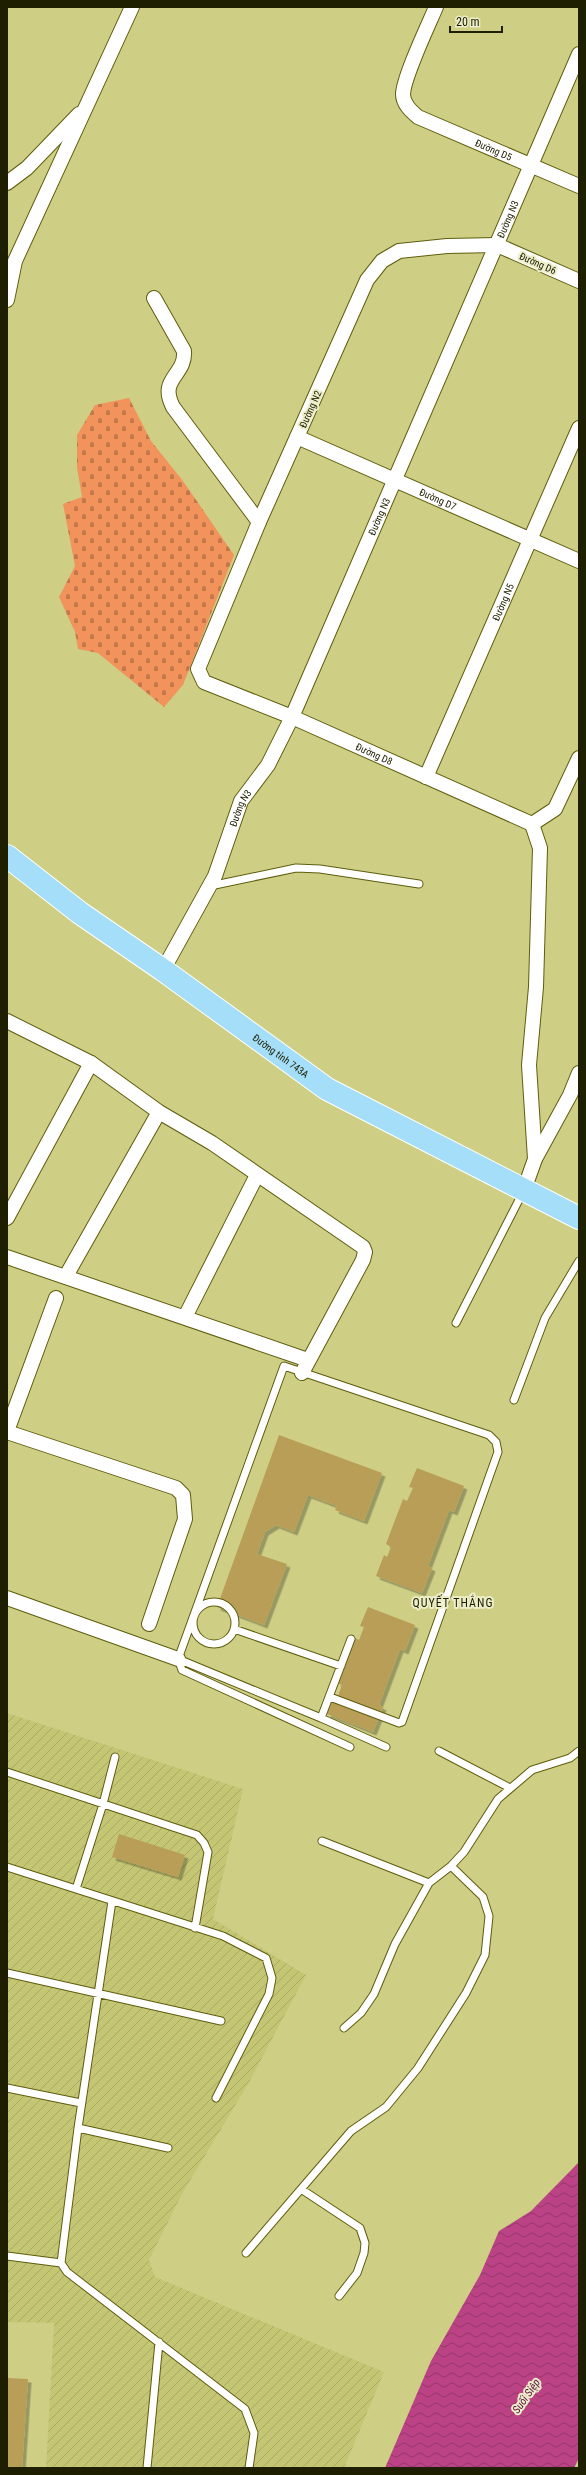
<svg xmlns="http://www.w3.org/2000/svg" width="586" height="2475" viewBox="0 0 586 2475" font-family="'Roboto Condensed',sans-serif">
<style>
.industrial{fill:url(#industrial-furrows)}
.cemetery{fill:url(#cemetery-stones)}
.water{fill:url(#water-waves)}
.building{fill:#b89e57;filter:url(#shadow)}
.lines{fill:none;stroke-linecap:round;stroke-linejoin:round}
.lane-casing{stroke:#5e5d0d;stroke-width:9}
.street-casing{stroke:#5e5d0d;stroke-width:16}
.primary-casing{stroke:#fff;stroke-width:24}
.lane{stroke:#fff;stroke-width:7}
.street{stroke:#fff;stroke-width:14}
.primary{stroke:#a4def8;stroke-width:22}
.labels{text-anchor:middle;stroke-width:4;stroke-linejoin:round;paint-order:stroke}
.street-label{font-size:10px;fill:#1e1e01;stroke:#ecedc9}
.water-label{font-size:11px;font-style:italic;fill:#5c0d3d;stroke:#ecedc9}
.quarter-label{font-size:12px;letter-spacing:1px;fill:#1e1e01;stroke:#ecedc9}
</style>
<defs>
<pattern id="industrial-furrows" width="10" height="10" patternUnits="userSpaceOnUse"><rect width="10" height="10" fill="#c5c674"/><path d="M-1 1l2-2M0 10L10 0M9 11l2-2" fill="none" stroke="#a9aa63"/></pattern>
<pattern id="cemetery-stones" width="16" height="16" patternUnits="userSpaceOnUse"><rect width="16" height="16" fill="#f3935c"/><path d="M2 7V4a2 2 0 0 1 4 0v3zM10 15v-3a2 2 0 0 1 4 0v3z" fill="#c4774a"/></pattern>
<pattern id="water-waves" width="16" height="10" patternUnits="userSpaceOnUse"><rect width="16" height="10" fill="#ba4285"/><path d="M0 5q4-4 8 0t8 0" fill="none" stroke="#97376a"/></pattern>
<filter id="shadow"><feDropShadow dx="3.5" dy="3.5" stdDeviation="0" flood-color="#0004"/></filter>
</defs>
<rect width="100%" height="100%" fill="#cecf85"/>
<!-- industrial -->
<path class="industrial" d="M7,1713L243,1789L213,1919L306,1975L248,2084L182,2194L149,2260L155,2277L384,2372L344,2468H46L54,2323L7,2322Z"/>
<!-- cemetery -->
<path class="cemetery" d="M129,398L151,441L183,481L234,555L183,685L164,707L98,653L78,649L75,632L59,597L75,566L63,504L82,497L77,468V435L95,405Z"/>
<!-- water -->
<path class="water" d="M579,2162V2458L574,2468H385L431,2361L480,2275L499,2231L531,2211Z"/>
<!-- building -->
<path class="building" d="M279,1435L382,1473L364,1521L335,1510L337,1506L308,1495L294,1532L276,1525L265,1532L257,1554L287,1564L264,1625L217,1607Z
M417,1468L464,1486L454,1512L449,1510L428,1566L432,1568L422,1593L376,1576L384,1555L387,1557L391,1547L386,1544L403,1499L407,1501L413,1488L409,1487Z
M368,1607L415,1625L405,1651L400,1649L379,1705L383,1707L373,1732L327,1714L335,1694L338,1696L342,1685L337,1683L355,1638L359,1640L364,1627L360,1626Z
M119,1834L185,1855L178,1877L112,1857Z
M7,2378L28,2379L22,2468H7Z"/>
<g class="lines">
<defs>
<path id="lane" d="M210,886L296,868L320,869L419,884
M456,1323L523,1192
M514,1400L545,1318L579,1261
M193 1623a21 21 0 1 1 42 0a21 21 0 1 1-42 0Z
M234,1629L341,1666
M178,1659L321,1718L351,1639
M330,1697L399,1723L402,1722L498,1452L496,1442L489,1435L284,1366L178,1659L182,1670L350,1747
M321,1718L386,1747
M439,1751L510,1788
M7,1772L197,1835L204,1843L208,1852L195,1928
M322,1841L429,1883
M7,1867L223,1936L266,1958L272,1978L269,1994L216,2098
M76,1889L103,1804L115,1757
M112,1901L78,2128L61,2263L67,2272L245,2409L254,2433L249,2468
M7,1973L221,2021
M344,2028L361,2013L374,1994L395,1944L429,1883L451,1866L464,1852L498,1799L532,1770L570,1758L579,1751
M7,2088L81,2103
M78,2128L168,2148
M301,2189L360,2228L365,2243L364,2253L357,2273L339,2296
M246,2253L351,2131L386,2107L418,2068L466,1993L485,1955L489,1916L483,1897L451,1866
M7,2256L61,2263
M147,2468L159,2342"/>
<g id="street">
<path id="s1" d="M436,7C428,26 404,76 403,94C403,104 411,111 418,117L579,186"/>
<path d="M7,183L27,168L79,114"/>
<path id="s2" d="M579,281L497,245L447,246L399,251L382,261L367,280L259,522L198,669L204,682L292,717L532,824L555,809L579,758"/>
<path d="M154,298L184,351C186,376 158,378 173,407L259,522"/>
<path d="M7,300L15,261L132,7"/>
<path id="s3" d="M297,437L579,561"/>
<path id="s4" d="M426,777L579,428"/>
<path d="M532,824L540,848L536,987L529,1065L535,1159"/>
<path id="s5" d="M163,970L215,876L241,801L268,765L292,717L579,54"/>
<path d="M7,1021L91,1063L159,1112L212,1143L363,1247L365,1252L363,1260L302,1373"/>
<path d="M524,1190L535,1159L570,1095L579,1073"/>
<path d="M7,1218L91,1063"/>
<path d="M7,1257L308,1360"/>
<path d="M66,1276L159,1112"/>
<path d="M185,1317L257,1175"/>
<path d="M7,1431L56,1298"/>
<path d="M7,1432L176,1488L183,1495L185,1519L149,1624"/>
<path d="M7,1598L178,1659"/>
</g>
<g id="primary">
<path id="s6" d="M7,856L80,913L163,970L327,1089L579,1218"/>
</g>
</defs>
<!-- lane casing -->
<use href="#lane" class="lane-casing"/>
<!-- street casing -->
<use href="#street" class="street-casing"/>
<!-- primary casing -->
<use href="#primary" class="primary-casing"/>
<!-- lane -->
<use href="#lane" class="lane"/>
<!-- street -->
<use href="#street" class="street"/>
<!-- primary -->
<use href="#primary" class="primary"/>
</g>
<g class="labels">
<!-- street labels -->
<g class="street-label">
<text dy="4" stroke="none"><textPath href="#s1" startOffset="204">Đường D5</textPath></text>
<text dy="4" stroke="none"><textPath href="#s5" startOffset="828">Đường N3</textPath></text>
<text transform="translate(538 263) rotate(24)" y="4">Đường D6</text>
<text transform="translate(310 409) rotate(-66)" y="4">Đường N2</text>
<text dy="4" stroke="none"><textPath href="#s3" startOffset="154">Đường D7</textPath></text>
<text dy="4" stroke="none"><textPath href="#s5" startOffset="504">Đường N3</textPath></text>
<text dy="4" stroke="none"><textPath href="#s4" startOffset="191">Đường N5</textPath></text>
<text dy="4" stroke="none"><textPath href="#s2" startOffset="855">Đường D8</textPath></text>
<text dy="4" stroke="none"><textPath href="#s5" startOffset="180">Đường N3</textPath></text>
<text dy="4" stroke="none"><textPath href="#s6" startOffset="339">Đường tỉnh 743A</textPath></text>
</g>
<!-- water labels -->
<g class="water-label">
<text transform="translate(526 2396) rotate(-55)" y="4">Suối Siệp</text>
</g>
<!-- quarter labels -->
<g class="quarter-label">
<text x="453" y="1607">QUYẾT THẮNG</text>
</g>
</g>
<!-- border -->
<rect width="586" height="2475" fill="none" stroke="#1e1e01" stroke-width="16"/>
<!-- scale -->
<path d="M450 26v6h52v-6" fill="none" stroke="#1e1e01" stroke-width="2"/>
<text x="456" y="26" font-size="12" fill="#1e1e01" stroke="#ecedc9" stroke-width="3" paint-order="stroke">20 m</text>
</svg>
